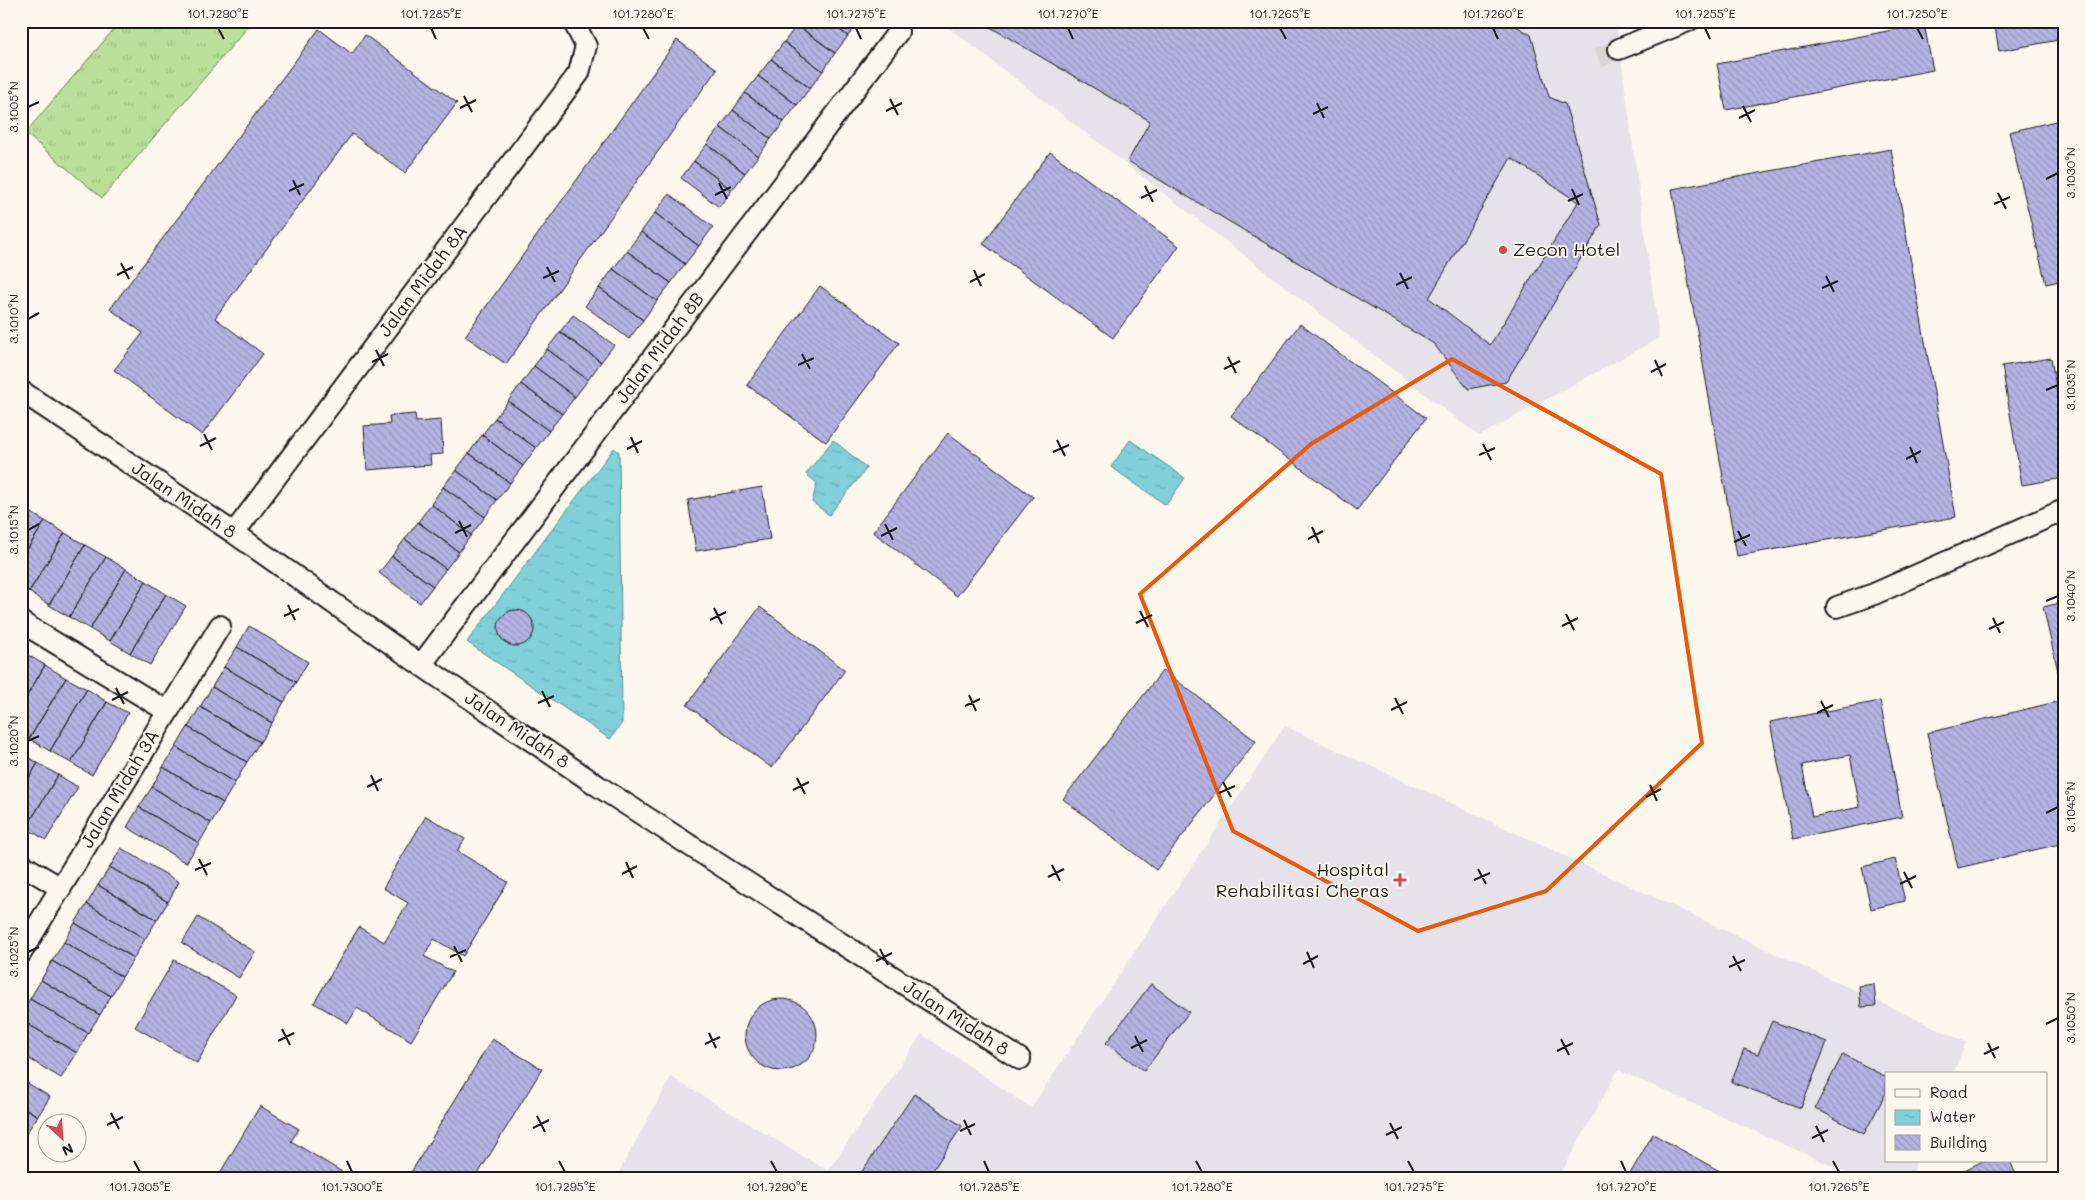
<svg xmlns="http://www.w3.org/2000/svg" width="2085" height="1200" viewBox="0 0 2085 1200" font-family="Mali,sans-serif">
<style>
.built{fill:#e6e2e9}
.grass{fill:url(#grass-tufts);stroke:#6b7e5b}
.water{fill:url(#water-ripples);stroke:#57888d}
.building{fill:url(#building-back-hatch);stroke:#1c1c1c;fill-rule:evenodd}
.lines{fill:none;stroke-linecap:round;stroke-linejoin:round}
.street-tunnel{stroke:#dad6cd;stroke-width:20;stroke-dasharray:20 10;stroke-linecap:butt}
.street-casing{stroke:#1c1c1c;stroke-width:24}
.street{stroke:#fbf7ec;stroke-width:20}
.marked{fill:none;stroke:#e8590c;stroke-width:4;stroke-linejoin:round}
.ticks{fill:none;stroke:#1c1c1c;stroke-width:2}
.poi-dot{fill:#d1495b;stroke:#fbf7ec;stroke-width:2}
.labels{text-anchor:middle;stroke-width:4;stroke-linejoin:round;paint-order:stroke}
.poi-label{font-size:18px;fill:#1c1c1c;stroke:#fbf7ec;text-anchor:start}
.street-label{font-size:18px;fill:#1c1c1c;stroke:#fbf7ec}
.neatline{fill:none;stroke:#1c1c1c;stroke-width:2}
.ticks-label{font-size:12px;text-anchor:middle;fill:#1c1c1c}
</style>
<defs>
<pattern id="grass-tufts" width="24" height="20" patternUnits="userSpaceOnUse" patternTransform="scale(1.25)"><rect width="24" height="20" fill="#badf9a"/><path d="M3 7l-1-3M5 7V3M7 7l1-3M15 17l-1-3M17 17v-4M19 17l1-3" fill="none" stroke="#9fbf84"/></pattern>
<pattern id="water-ripples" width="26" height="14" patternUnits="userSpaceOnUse" patternTransform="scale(1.25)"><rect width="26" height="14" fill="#7fd0d8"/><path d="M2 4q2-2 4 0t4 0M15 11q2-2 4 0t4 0" fill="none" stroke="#6db2b9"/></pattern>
<pattern id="building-back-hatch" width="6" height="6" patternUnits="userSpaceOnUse" patternTransform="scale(1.25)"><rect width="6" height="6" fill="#b6b2e3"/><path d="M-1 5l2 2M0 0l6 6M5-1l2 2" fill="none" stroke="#9c98c2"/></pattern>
</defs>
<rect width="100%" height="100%" fill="#fbf7ec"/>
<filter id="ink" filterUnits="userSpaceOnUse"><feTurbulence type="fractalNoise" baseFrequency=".02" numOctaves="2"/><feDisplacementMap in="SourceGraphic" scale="10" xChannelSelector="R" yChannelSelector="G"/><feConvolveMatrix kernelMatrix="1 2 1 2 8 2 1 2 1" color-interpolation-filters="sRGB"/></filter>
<g filter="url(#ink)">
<!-- built -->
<path class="built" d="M945,21H1616L1659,338L1479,436L944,24Z
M1285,726L1966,1042L1953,1074H1886V1161H1917L1910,1179H1861L1618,1070L1558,1179H615L671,1077L828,1171L922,1034L1031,1108Z"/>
<!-- grass -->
<path class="grass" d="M121,21H253L102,198L25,133Z"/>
<!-- water -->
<path class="water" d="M833,440L867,468L829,515L812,502L817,483L806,474Z
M1130,440L1185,478L1166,505L1111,467Z
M614,448L619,452L622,723L610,739L467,642Z"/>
<!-- building -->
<path class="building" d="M800,21H828L848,36L835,53L797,25Z
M828,21H860L848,36Z
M982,21H1508L1531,35L1549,97L1565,104L1601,225L1506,382L1468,389L1434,344L1128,161L1150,121L985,24Z
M1994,21H2064V39L1999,51Z
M1924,24L1933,70L1726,110L1717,64Z
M797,25L835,53L823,71L784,42Z
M319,29L352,54L365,35L457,103L405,173L352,134L215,318L263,354L202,435L114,370L143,333L110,309Z
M677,40L717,69L506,364L465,336Z
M784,42L823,71L810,88L771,59Z
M771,59L810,88L797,105L758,76Z
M758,76L797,105L784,122L745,93Z
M745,93L784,122L771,139L733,110Z
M733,110L771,139L758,156L720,127Z
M2064,119V280L2046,284L2009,132Z
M720,127L758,156L745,173L707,144Z
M707,144L745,173L732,190L694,161Z
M1891,149L1956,517L1737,556L1672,189Z
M1050,152L1179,246L1113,338L983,244Z
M1511,158L1578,202L1490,345L1429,298Z
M694,161L732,190L719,207L681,178Z
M669,194L713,227L699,246L655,213Z
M655,213L699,246L685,264L641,232Z
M641,232L685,264L671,283L627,251Z
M627,251L671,283L657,301L613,269Z
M613,269L657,301L643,320L599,288Z
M820,286L899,343L826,442L747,385Z
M599,288L643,320L629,339L585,306Z
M573,315L614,345L601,362L560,332Z
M1300,324L1426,418L1357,510L1231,416Z
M560,332L601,362L588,380L547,349Z
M547,349L588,380L575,397L534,366Z
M2051,358L2064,434V478L2022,485L2002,366Z
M534,366L575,397L562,414L521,384Z
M521,384L562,414L549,431L508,401Z
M508,401L549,431L536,448L495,418Z
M415,414L416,422L441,420L443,454L430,455L431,465L367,470L364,426L390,424L389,416Z
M495,418L536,448L523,466L482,435Z
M948,433L1033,497L957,596L873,532Z
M482,435L523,466L510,483L469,453Z
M469,453L510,483L497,500L456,470Z
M456,470L497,500L485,517L443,487Z
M443,487L485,517L471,535L431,504Z
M762,487L770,539L696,551L688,500Z
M431,504L471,535L459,552L418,522Z
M25,509L45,521L21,560V515Z
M45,521L65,533L29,592L21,588V560Z
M418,522L459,552L446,569L405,539Z
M65,533L85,545L49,605L29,592Z
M405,539L446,569L433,586L392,556Z
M85,545L106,557L69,617L49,605Z
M392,556L433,586L420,603L379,573Z
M106,557L126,569L90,629L69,617Z
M126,569L146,581L110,641L90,629Z
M146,581L166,594L130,653L110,641Z
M166,594L186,606L150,665L130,653Z
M2064,602V697L2043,607Z
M760,607L845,670L772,768L687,705Z
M498 628a18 18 0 1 1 36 0a18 18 0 1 1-36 0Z
M249,626L308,662L296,682L237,647Z
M237,647L296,682L284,702L224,667Z
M24,653L45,665L21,706V658Z
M45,665L66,678L29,739L21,734V706Z
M224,667L284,702L272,723L212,687Z
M1163,670L1256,741L1156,870L1063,799Z
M66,678L87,689L50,751L29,739Z
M212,687L272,723L260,742L200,707Z
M87,689L107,702L71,763L50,751Z
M2064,700V843L1958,868L1927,733Z
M1880,701L1902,817L1793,839L1770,722ZM1850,755L1860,807L1812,817L1802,765Z
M107,702L128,713L92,775L71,763Z
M200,707L260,742L247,762L188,727Z
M188,727L247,762L235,783L176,747Z
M176,747L235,783L223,803L163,767Z
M21,753L38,763L21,791Z
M38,763L58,775L26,828L21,825V791Z
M163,767L223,803L211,823L152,787Z
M58,775L78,787L46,840L26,828Z
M152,787L211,823L199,843L139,807Z
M139,807L199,843L186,863L127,827Z
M426,816L465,839L457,851L508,882L463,956L434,939L424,956L453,972L411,1041L357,1008L348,1023L314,1003L359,927L384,942L408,903L383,888Z
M121,848L179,882L168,902L110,867Z
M1895,859L1905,901L1871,909L1862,867Z
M110,867L168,902L157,920L98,885Z
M98,885L157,920L145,939L87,904Z
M87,904L145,939L134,958L75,923Z
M198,917L255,952L239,978L182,943Z
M75,923L134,958L122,977L64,942Z
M64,942L122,977L111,996L52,961Z
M174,960L236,995L197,1063L135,1027Z
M52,961L111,996L100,1015L41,980Z
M41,980L100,1015L88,1033L30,999Z
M1151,984L1189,1012L1144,1071L1106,1043Z
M1874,984L1876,1006L1861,1007L1859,986Z
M30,999L88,1033L77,1053L21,1020V1013Z
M745 1035a36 36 0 1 1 72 0a36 36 0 1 1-72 0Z
M21,1020L77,1053L61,1078L21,1054Z
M1772,1021L1827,1042L1801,1108L1731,1082L1744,1049L1758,1054Z
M492,1039L542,1069L475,1179H407Z
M1843,1054L1886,1077V1093L1864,1134L1815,1108Z
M21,1079L50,1097L38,1116L21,1106Z
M914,1094L962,1126L927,1179H869L861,1173Z
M21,1106L38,1116L25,1135L21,1133Z
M260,1106L299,1129L291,1141L342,1172L337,1179L217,1178Z
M1653,1134L1725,1174L1722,1179H1627Z
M1983,1161H2010L2018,1179H1946Z"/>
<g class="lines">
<!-- street-tunnel -->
<path class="street-tunnel" d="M1598,58L1619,49"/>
<defs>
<path id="street" d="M1619,49L1688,21
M21,391L234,533L421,665L598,786L1020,1059
M234,533L579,73L586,46L573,21
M1837,607L1874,594L2064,510
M21,622L167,711
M421,665L898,32
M21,864L61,888
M21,953L220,626"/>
</defs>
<!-- street casing -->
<use href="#street" class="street-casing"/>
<!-- street -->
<use href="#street" class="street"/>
</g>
</g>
<!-- marked area -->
<path class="marked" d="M1452,359L1661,474L1702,743L1546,891L1418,931L1233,831L1140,594L1311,444Z"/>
<!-- ticks -->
<path class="ticks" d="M218,28L224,39M431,28L436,39M643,28L649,39M856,28L861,39M1068,28L1073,39M1280,28L1286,39M1493,28L1498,39M1705,28L1710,39M1917,28L1923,39M464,96L472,112M890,99L898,115M1317,103L1324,118M1743,106L1751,122M28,107L39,102M460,108L476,100M886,111L902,103M1313,114L1328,107M1739,118L1755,110M2046,179L2058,173M293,180L300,195M719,183L727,199M1145,186L1153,202M1572,189L1579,205M289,191L304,184M1998,193L2006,209M715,195L731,187M1141,198L1157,190M1568,201L1583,194M1994,204L2010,197M121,263L129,279M547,267L555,282M974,270L981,286M1400,273L1408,289M117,275L133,267M1826,276L1834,292M543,278L559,271M970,282L985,274M1396,285L1412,277M1822,288L1838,281M28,319L39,313M376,350L384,366M802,354L810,369M1228,357L1236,373M1655,360L1662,376M372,362L388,354M798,365L814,358M1224,369L1240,361M1651,372L1666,364M2046,390L2058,385M204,434L212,450M631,437L638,453M1057,440L1065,456M1483,444L1491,460M200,446L216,438M1910,447L1917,463M627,449L642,441M1053,452L1069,445M1479,455L1495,448M1906,459L1921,451M459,521L467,537M885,524L893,540M1312,527L1319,543M28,530L39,524M1738,531L1746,546M455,533L471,525M881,536L897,528M1308,539L1323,531M1734,542L1750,535M2046,601L2058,596M288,605L295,620M714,608L722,624M1140,611L1148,627M1566,614L1574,630M284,616L299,609M1993,618L2000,633M710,620L726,612M1136,623L1152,615M1562,626L1578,618M1989,629L2004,622M116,688L124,704M542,691L550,707M969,695L976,711M1395,698L1403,714M112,700L128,692M1821,701L1829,717M538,703L554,696M965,706L980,699M1391,710L1407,702M1817,713L1833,705M28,741L39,736M371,775L378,791M797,778L805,794M1223,782L1231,797M1650,785L1657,801M367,787L382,779M793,790L809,782M1219,793L1235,786M1646,797L1661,789M2046,813L2058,807M199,859L207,875M626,862L633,878M1052,865L1060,881M1478,869L1486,884M195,870L211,863M1904,872L1912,888M622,874L637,866M1048,877L1064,869M1474,880L1490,873M1900,884L1916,876M454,946L462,962M880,949L888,965M28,952L39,947M1307,952L1314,968M1733,956L1741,971M450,957L466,950M876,961L892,953M1303,964L1318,956M1729,967L1745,960M2046,1024L2058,1018M282,1029L290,1045M709,1033L716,1048M1135,1036L1143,1052M1561,1039L1569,1055M278,1041L294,1033M1988,1043L1995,1058M705,1044L720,1037M1131,1048L1147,1040M1557,1051L1573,1043M1984,1054L1999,1047M111,1113L119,1129M537,1116L545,1132M964,1120L971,1135M1390,1123L1398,1139M107,1125L123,1117M1816,1126L1824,1142M533,1128L549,1120M960,1131L975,1124M1386,1135L1402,1127M1812,1138L1828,1130M134,1161L140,1172M347,1161L352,1172M559,1161L565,1172M771,1161L777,1172M984,1161L989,1172M1196,1161L1202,1172M1408,1161L1414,1172M1621,1161L1626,1172M1833,1161L1839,1172"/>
<!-- markers -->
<g class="poi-dot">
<circle cx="1503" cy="250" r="5"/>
<path d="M1397.5 872.5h5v5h5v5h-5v5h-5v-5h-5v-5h5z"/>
</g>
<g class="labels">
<!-- poi labels -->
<g class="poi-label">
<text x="1513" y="256">Zecon Hotel</text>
<text x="1389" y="876" text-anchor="end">Hospital<tspan x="1389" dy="21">Rehabilitasi Cheras</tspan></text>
</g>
<!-- street labels -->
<g class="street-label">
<text transform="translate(423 281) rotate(-53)" y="6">Jalan Midah 8A</text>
<text transform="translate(660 348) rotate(-53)" y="6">Jalan Midah 8B</text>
<text transform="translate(184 500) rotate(34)" y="6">Jalan Midah 8</text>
<text transform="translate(517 730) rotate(34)" y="6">Jalan Midah 8</text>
<text transform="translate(120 789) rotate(-59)" y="6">Jalan Midah 3A</text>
<text transform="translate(956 1018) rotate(33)" y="6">Jalan Midah 8</text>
</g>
</g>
<!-- margin -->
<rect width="2085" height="1200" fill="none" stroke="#fbf7ec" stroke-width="55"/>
<!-- legend -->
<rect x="1885" y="1072" width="162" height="90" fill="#fbf7ec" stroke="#a29f99"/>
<rect x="1895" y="1089" width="25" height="8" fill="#fbf7ec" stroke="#a29f99"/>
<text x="1930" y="1098" font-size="15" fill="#1c1c1c">Road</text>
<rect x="1895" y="1110" width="25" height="15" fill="url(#water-ripples)" stroke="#a29f99"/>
<text x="1930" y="1122" font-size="15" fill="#1c1c1c">Water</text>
<rect x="1895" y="1135" width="25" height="15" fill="url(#building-back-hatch)" stroke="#a29f99"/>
<text x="1930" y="1148" font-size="15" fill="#1c1c1c">Building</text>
<!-- north arrow -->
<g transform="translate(62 1138) rotate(154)"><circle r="24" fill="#fbf7ec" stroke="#a29f99"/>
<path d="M0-4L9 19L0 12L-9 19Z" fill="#d1495b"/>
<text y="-8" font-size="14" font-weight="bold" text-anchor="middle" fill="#1c1c1c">N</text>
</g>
<rect x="28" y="28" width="2030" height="1144" class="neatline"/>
<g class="ticks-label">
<text x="218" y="18">101.7290°E</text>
<text x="431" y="18">101.7285°E</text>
<text x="643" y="18">101.7280°E</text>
<text x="856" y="18">101.7275°E</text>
<text x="1068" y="18">101.7270°E</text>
<text x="1280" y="18">101.7265°E</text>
<text x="1493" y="18">101.7260°E</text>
<text x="1705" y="18">101.7255°E</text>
<text x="1917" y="18">101.7250°E</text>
<text transform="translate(14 107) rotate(-90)" y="4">3.1005°N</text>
<text transform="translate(2071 173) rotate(-90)" y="4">3.1030°N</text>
<text transform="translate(14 319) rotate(-90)" y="4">3.1010°N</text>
<text transform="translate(2071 385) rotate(-90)" y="4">3.1035°N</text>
<text transform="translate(14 530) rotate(-90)" y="4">3.1015°N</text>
<text transform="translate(2071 596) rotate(-90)" y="4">3.1040°N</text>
<text transform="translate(14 741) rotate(-90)" y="4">3.1020°N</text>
<text transform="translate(2071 807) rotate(-90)" y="4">3.1045°N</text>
<text transform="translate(14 952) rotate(-90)" y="4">3.1025°N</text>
<text transform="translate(2071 1018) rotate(-90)" y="4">3.1050°N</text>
<text x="140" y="1191">101.7305°E</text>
<text x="352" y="1191">101.7300°E</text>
<text x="565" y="1191">101.7295°E</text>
<text x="777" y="1191">101.7290°E</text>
<text x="989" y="1191">101.7285°E</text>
<text x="1202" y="1191">101.7280°E</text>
<text x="1414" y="1191">101.7275°E</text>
<text x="1626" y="1191">101.7270°E</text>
<text x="1839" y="1191">101.7265°E</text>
</g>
</svg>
